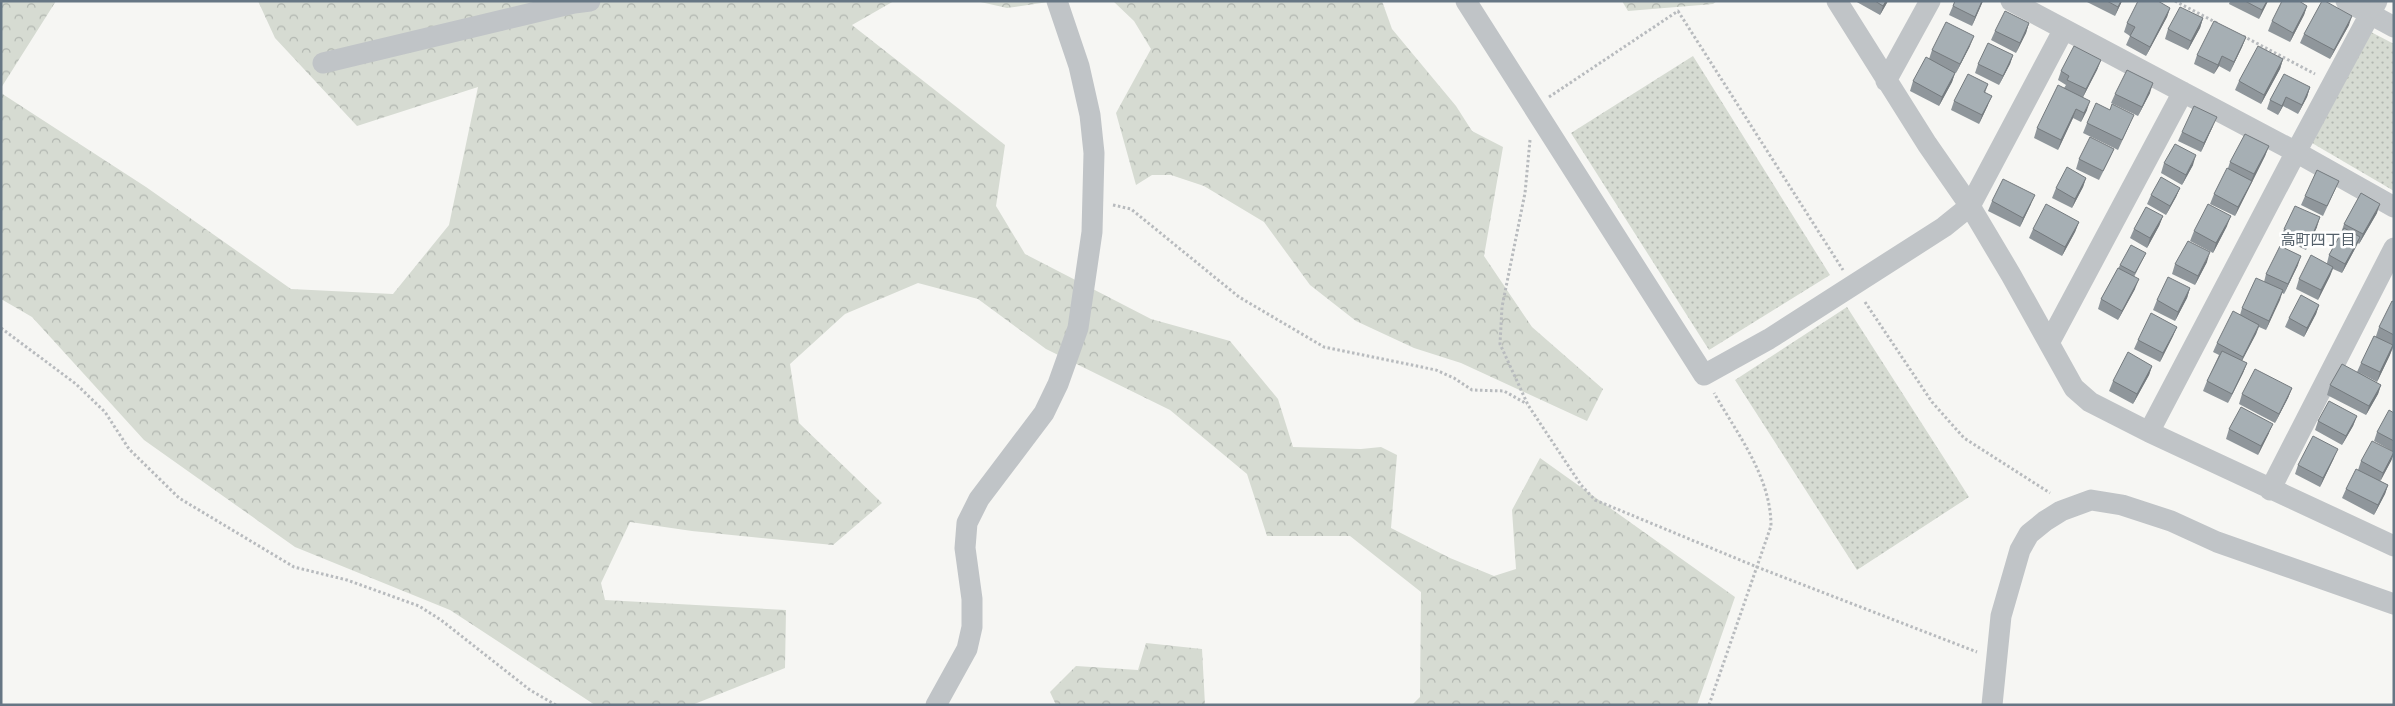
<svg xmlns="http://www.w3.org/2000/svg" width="2395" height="706" viewBox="0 0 2395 706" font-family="Lato,'Noto Sans JP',sans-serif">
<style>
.green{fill:url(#green-dots)}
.forest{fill:url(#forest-crowns)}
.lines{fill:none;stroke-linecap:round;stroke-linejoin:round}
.path{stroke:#b8bbbe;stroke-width:3;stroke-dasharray:2.5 2.5;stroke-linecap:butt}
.minor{stroke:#c0c4c7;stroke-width:21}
.wall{fill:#8f969b}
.shaded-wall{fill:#747a7e}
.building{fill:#a6afb4;stroke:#747a7e}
.labels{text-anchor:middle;stroke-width:5;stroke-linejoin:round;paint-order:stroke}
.neighbourhood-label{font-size:15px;fill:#535f69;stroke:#fff}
</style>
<defs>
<pattern id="green-dots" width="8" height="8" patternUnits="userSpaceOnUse" patternTransform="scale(1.25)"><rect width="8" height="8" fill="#d6dbd2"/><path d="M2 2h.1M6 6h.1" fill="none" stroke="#b1b6b0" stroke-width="1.8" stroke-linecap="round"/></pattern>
<pattern id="forest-crowns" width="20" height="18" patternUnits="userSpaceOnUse" patternTransform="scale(1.25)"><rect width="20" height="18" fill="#d6dbd2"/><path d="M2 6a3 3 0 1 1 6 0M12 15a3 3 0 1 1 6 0" fill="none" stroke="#b1b6b0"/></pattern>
</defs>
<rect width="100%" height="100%" fill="#f6f6f3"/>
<!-- green -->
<path class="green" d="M2371,32L2394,44V191L2312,143Z
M1693,56L1830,275L1709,350L1571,133Z
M1847,307L1969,497L1857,570L1735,380Z"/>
<!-- forest -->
<path class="forest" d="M1,1H56L1,88Z
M258,1H894L852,25L1005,145L996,206L1025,254L1151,319L1230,341L1278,399L1293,447L1361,449L1381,447L1397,455L1391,528L1450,558L1494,576L1516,569L1512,510L1540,458L1735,597L1697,705H1412L1420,697L1421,592L1350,536H1267L1247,474L1170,410L1046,349L978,299L918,283L845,314L790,364L799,423L882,503L833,545L692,531L630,522L601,583L605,600L786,610L785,668L692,705H595L450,610L295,547L144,440L32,317L1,299V93L146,187L291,289L393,294L449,225L478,87L357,126L275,38Z
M976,1H1055L1007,8Z
M1113,1H1382L1392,29L1456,106L1472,131L1503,147L1484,256L1532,327L1603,389L1587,421L1461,363L1414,348L1356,321L1310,285L1264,222L1204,186L1171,175H1152L1136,185L1116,113L1151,49L1134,21Z
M1622,1H1717L1713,4L1628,11Z
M1146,643L1202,649L1205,705H1056L1050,692L1076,666L1138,670Z"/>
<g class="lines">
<!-- path -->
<path class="path" d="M2175,1L2217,23
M2243,36L2315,74
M1549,97L1678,11L1843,270
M1530,140L1525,193L1502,307L1500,344L1528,405L1581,485L1595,500L1757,567L1977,652
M1113,205L1131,209L1239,297L1324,347L1436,370L1454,378L1472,390L1504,391L1527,404
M1865,302L1932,402L1964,438L2050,493
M1,328L76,384L105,412L129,449L179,498L294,567L347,580L419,606L441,620L530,690L556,705
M1709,705L1771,526C1771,477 1738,435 1714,393"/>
<!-- minor -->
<path class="minor" d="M1466,1L1704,375L1769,339L1944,227L1970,206L2064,29
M1837,1L1927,144L1970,206L2011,275L2074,388L2090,402L2149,432L2394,546
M2011,1L2296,152L2394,207
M2346,1L2394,27
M323,63L574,3L590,1
M1886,81L1930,1
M2049,343L2183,92
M2149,432L2296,152L2377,1
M2270,490L2394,248
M936,705L967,649L972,627V599L965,548L967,523L979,499L1044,413L1058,384L1078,328L1092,232L1094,153L1090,115L1079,66L1057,1
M1992,705L2001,616L2020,550L2029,534L2045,521L2061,511L2091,500L2122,505L2171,521L2217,542L2394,604"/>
</g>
<!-- wall -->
<path class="wall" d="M1855,1H1888L1880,15Z
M1955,1H1983L1972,26L1949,15Z
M2085,1H2122L2115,16Z
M2230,1H2268L2259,19L2229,4Z
M2307,6L2304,15L2290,42L2268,31L2272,21Z
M2170,8L2167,17L2146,56L2126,45L2130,36L2124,32L2127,23Z
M2203,18L2200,28L2188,50L2165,39L2168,29Z
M2029,23L2026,33L2016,53L1991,40L1995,31Z
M2349,25L2330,59L2300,43L2304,34Z
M2246,37L2242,47L2230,72L2219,66L2214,74L2194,64L2197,55Z
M1970,46L1956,73H1955L1952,82L1939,106L1910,91L1913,81L1929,59L1932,50Z
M2013,55L2010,64L1999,85L1975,73L1978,64Z
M2283,59L2280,69L2261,104L2235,90L2239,81Z
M2101,60L2097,70L2083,97L2087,110L2081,122L2073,118L2058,150L2034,138L2037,128L2064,88L2066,85L2058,80L2061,71Z
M1988,84L1985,93L1988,105L1979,124L1951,110L1954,101Z
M2310,87L2307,97L2298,114L2283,106L2278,115L2267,109L2270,100Z
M2150,93L2138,116L2111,103L2115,94Z
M2110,110L2130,124L2118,150L2083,133L2087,123Z
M2213,126L2201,152L2178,141L2182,132Z
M2269,146L2265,156L2235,216L2210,204L2214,194L2228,168L2230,162Z
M2114,149L2110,158L2099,180L2076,169L2079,159Z
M2164,163L2193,165L2182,185L2161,173Z
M2086,178L2083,187L2072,208L2052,198L2056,188Z
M2339,181L2335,190L2323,216L2301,205L2305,196Z
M2180,188L2176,197L2166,215L2147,204L2151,195Z
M1992,201L2031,204L2020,227L1988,211Z
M2377,213L2359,244L2358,243L2342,273L2333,269L2330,276L2318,300L2296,289L2299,279L2327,263L2329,255L2341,233L2344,224Z
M2163,216L2159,226L2147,248L2130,238L2134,229Z
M2079,222L2075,232L2062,256L2029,238L2033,229Z
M2227,226L2213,253L2190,241L2194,231Z
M2317,227L2306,250L2281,238L2284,229Z
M2146,253L2134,277L2135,289L2118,320L2098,309L2101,299L2120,265Z
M2207,262L2195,285L2172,274L2175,264Z
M2298,265L2284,294L2282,293L2266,330L2259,327L2256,334L2242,361L2247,363L2243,373L2228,403L2203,391L2207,381L2219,355L2213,352L2217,343L2240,315L2242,308L2264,282L2266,274Z
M2190,288L2187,298L2175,321L2153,310L2157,300Z
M2394,302V346L2377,382L2358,372L2381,385L2378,394L2366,415L2327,395L2330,385L2357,372L2361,363L2376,336L2379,327Z
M2319,305L2316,314L2304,337L2285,327L2289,318Z
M2177,327L2173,336L2160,362L2134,349L2138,340Z
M2152,366L2149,375L2133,404L2109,391L2113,381Z
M2292,388L2288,398L2275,423L2239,404L2242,394Z
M2394,413V452L2374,441L2377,432Z
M2357,416L2353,426L2342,445L2315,430L2318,421Z
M2229,429L2269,433L2258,455L2226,439Z
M2394,453L2391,461L2380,481L2388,485L2385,494L2374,515L2342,498L2346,489L2358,470L2361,461Z
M2334,458L2320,487L2295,474L2298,465Z"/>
<!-- shaded-wall -->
<path class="shaded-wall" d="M1886,1H1888L1880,15L1883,6Z
M1982,1H1983L1972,26L1975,17Z
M2121,1H2122L2115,16L2118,7Z
M2267,1H2268L2259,19L2262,10Z
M2307,6L2304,15L2290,42L2293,33Z
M2170,8L2167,17L2146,56L2150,47Z
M2352,16L2349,25L2330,59L2334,50Z
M2203,18L2200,28L2188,50L2191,41Z
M2029,23L2026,33L2016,53L2020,43Z
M1974,36L1970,46L1956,73L1960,64Z
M2246,37L2242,47L2230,72L2234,62Z
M2013,55L2010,64L1999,85L2003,76Z
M2222,56L2219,66L2214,74Z
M2283,59L2280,69L2261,104L2264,95Z
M2101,60L2097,70L2082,99L2086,89Z
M1955,73L1952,82L1939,106L1942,97Z
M2153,83L2150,93L2138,116L2142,107Z
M2310,87L2307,97L2298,114Z
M1992,96L1988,105L1979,124L1982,115Z
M2286,97L2283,106L2278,115Z
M2090,101L2087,110L2081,122L2084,113Z
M2076,109L2073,118L2058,150L2061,140Z
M2217,117L2213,126L2201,152L2204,143Z
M2269,146L2265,156L2235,216L2238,207L2251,181L2254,174Z
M2196,155L2193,165L2182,185L2186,175Z
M2086,178L2083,187L2072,208L2075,199Z
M2180,188L2176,197L2166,215L2170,206Z
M2035,195L2031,204L2020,227L2023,218Z
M2380,204L2377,213L2359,244L2363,234Z
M2163,216L2159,226L2147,248L2150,238Z
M2231,216L2227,226L2213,253L2216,243Z
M2320,217L2317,227L2306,250L2310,241Z
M2079,222L2075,232L2062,256L2065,247Z
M2360,237L2356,247L2342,273L2345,264Z
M2210,252L2207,262L2195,285L2198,276Z
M2301,256L2298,265L2284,294L2288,284Z
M2333,267L2330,276L2318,300L2321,290Z
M2139,279L2135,289L2118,320L2122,311Z
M2190,288L2187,298L2175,321L2178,312Z
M2283,290L2280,300L2266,330L2269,321Z
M2319,305L2316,314L2304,337L2307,328Z
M2259,325L2256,334L2239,366L2243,357Z
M2177,327L2173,336L2160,362L2163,353Z
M2393,345L2390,355L2377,382L2380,372Z
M2247,363L2243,373L2228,403L2232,394Z
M2152,366L2149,375L2133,404L2137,394Z
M2381,385L2378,394L2366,415L2369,406Z
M2292,388L2288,398L2275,423L2279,414Z
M2357,416L2353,426L2342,445L2346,436Z
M2273,424L2269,433L2258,455L2261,446Z
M2338,449L2334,458L2320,487L2323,478Z
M2394,453L2391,461L2380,482L2383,473Z
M2388,485L2385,494L2374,515L2378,505Z"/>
<!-- building -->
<path class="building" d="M1875,1H1886L1883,6Z
M1955,1H1982L1975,17L1953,6Z
M2107,1H2121L2118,7Z
M2138,1H2158L2170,8L2150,47L2130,36L2135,27L2127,23Z
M2245,1H2267L2262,10Z
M2282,1H2299L2307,6L2293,33L2272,21Z
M2322,1H2325L2352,16L2334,50L2304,34Z
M2180,7L2203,18L2191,41L2168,29Z
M2005,11L2029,23L2020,43L1995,31Z
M2214,21L2246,37L2234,62L2222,56L2218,65L2197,55Z
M1946,22L1974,36L1960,64L1932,50Z
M1988,43L2013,55L2003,76L1978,64Z
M2074,46L2101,60L2086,89L2067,80L2069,76L2061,71Z
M2258,46L2283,59L2264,95L2239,81Z
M1926,57L1955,73L1942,97L1913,81Z
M2127,70L2153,83L2142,107L2115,94Z
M1968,74L1988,84L1984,92L1992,96L1982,115L1954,101Z
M2284,74L2310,87L2302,105L2286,97L2282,106L2270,100Z
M2058,85L2090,101L2084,113L2076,109L2061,140L2037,128Z
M2096,103L2110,110L2112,104L2134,115L2122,140L2087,123Z
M2194,106L2217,117L2204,143L2182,132Z
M2245,134L2269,146L2254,174L2230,162Z
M2090,137L2114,149L2103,171L2079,159Z
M2175,144L2196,155L2186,175L2164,163Z
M2067,167L2086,178L2075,199L2056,188Z
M2227,168L2252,181L2238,207L2214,194Z
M2317,170L2339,181L2327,206L2305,196Z
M2161,177L2180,188L2170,206L2151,195Z
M2003,179L2035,195L2023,218L1992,201Z
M2361,193L2380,204L2363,234L2344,224Z
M2046,204L2079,222L2065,247L2033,229Z
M2208,204L2231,216L2216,243L2194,231Z
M2295,206L2320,217L2310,241L2284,229Z
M2146,207L2163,216L2150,238L2134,229Z
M2344,228L2360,237L2345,264L2329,255Z
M2188,241L2210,252L2198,276L2175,264Z
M2131,245L2146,253L2135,273L2120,265Z
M2280,246L2301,256L2288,284L2266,274Z
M2311,255L2333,267L2321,290L2299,279Z
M2118,268L2139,279L2122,311L2101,299Z
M2168,277L2190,288L2178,312L2157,300Z
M2256,278L2283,290L2269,321L2242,308Z
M2301,295L2319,305L2307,328L2289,318Z
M2392,301L2394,302V335L2379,327Z
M2233,311L2259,325L2243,357L2217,343Z
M2151,313L2177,327L2163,353L2138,340Z
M2374,336L2393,345L2380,372L2361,363Z
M2222,351L2247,363L2232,394L2207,381Z
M2128,352L2152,366L2137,394L2113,381Z
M2342,364L2381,385L2369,406L2330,385Z
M2255,369L2292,388L2279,414L2242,394Z
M2329,401L2357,416L2346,436L2318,421Z
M2241,407L2273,424L2261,446L2229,429Z
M2389,410L2394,413V441L2377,432Z
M2313,436L2338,449L2323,478L2298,465Z
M2372,441L2394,452L2383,473L2361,461Z
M2356,469L2388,485L2378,505L2346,489Z"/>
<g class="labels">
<!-- neighbourhood labels -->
<g class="neighbourhood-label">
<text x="2318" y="245">高町四丁目</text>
</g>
</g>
<!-- border -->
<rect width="2395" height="706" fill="none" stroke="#667684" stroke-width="5"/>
</svg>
